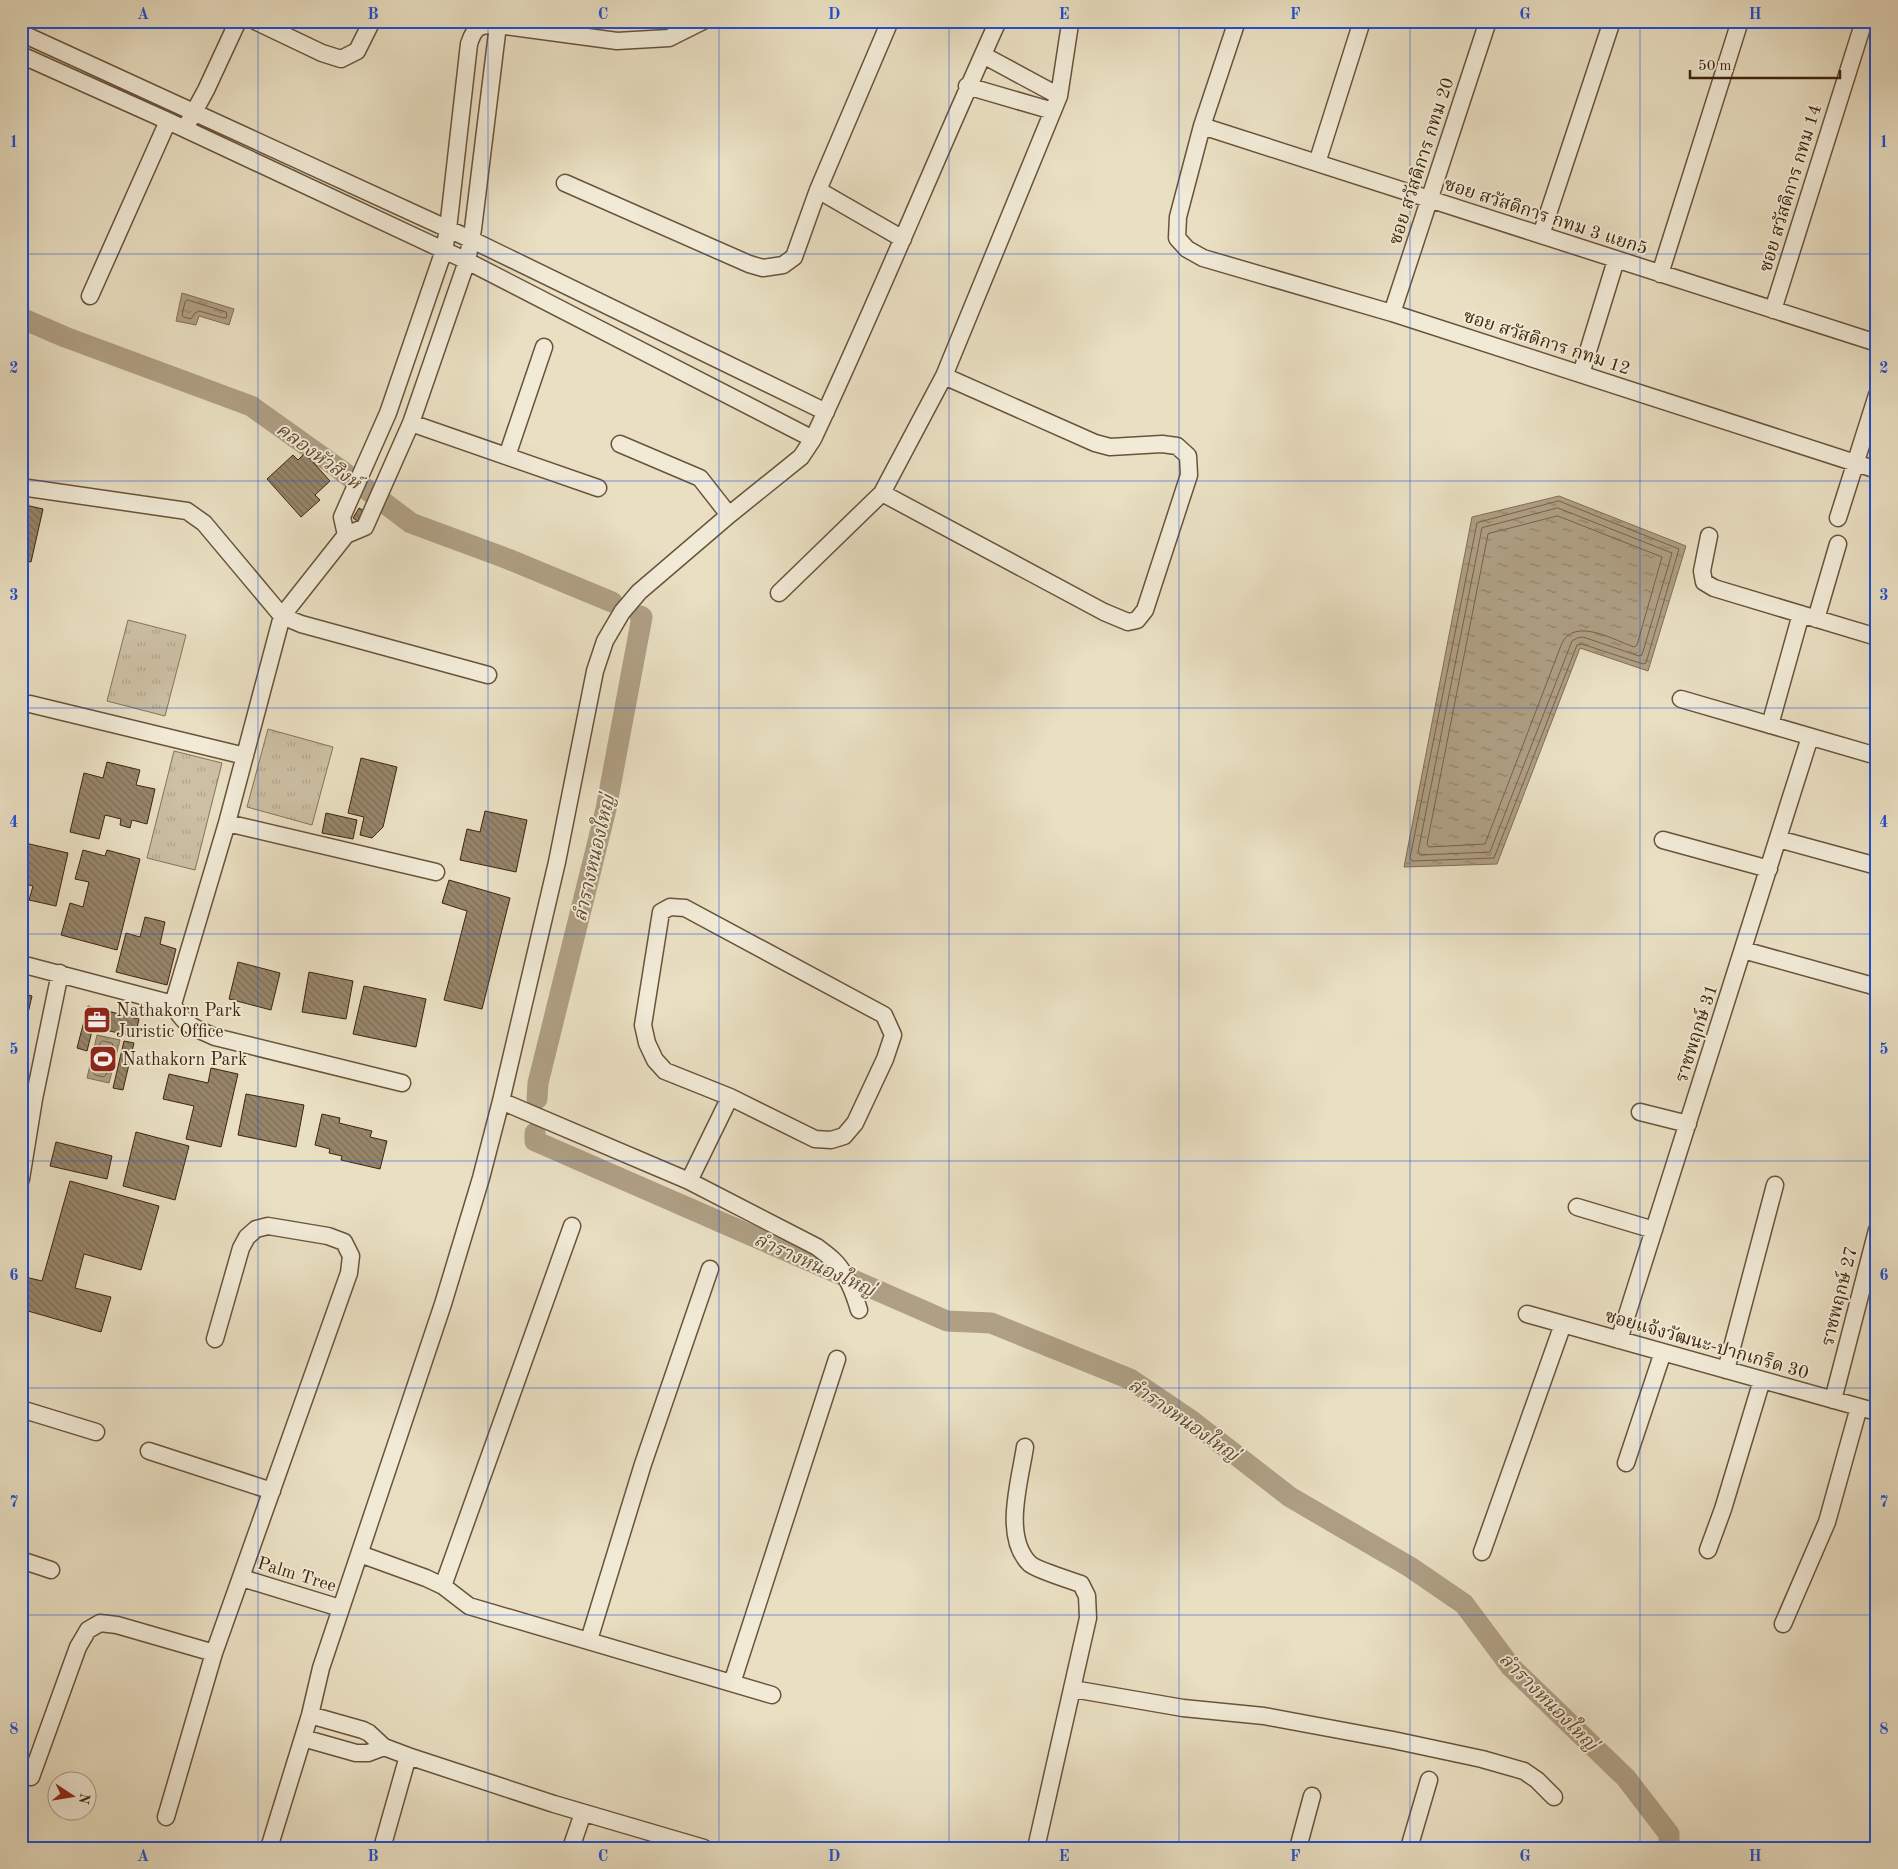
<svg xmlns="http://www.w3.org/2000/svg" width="1898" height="1869" viewBox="0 0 1898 1869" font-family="'Old Standard TT','Noto Serif Thai',serif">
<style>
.grass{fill:url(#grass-tufts);stroke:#857257}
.water{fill:url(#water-ripples);stroke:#826e54}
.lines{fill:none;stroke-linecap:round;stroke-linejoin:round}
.shore{stroke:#766248;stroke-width:1}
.canal{stroke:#af9f84;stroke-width:21}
.building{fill:url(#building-back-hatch);stroke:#3e240b}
.street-casing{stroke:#695339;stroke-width:19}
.street{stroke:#f1ead7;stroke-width:16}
.grid{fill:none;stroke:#1d4ed8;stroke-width:1;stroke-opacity:0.55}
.labels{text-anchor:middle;stroke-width:4;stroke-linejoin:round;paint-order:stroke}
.street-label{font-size:18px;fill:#3e240b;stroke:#f1ead7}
.poi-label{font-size:18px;fill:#3e240b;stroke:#f1ead7;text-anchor:start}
.water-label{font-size:19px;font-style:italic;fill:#60492f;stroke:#f1ead7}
.neatline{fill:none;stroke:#1d4ed8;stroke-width:2}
.grid-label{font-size:16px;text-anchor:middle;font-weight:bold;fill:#1d4ed8}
</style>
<defs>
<pattern id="grass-tufts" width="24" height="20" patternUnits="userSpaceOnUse" patternTransform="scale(1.25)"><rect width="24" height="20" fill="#ccbfa3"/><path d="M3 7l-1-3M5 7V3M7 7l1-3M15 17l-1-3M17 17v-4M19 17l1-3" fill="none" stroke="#b0a48b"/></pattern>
<pattern id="water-ripples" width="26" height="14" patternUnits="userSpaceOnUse" patternTransform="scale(1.25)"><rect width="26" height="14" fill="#af9f84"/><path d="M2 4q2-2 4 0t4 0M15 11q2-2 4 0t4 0" fill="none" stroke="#90816a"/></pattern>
<pattern id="building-back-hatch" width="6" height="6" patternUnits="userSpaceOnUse" patternTransform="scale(1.25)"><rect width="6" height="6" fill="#97856a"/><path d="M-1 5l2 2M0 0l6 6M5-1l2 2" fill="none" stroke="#7d6d55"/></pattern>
</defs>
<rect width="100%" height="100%" fill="#e9dfc2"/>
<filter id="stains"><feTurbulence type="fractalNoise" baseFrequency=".004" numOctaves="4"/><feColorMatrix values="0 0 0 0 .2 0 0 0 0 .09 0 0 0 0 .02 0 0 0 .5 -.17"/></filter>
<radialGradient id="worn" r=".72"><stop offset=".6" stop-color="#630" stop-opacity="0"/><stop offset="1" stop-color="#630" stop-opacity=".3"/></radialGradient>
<!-- grass -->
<path class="grass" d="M128,620L186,635L165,716L107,701Z
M268,729L333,747L312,825L247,807Z
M174,751L222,763L195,870L147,858Z"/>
<!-- water -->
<path class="water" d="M182,293L234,309L229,325L199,316L196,325L176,321Z
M1559,496L1686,546L1648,671L1580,648L1497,864L1404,867L1472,517Z
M97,1035L120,1040L109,1083L87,1078Z"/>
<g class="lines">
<!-- shore -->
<path class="shore" d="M188,300L226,312L227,317L224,318L199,311L195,313L191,319L184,317L182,315L185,302Z
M1559,501L1679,549L1646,663L1643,664L1582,644L1577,645L1494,858L1412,861L1410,858L1477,523Z
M1558,508L1672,553L1642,655L1639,656L1583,637L1577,638L1572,641L1490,852L1420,855L1418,852L1482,528Z
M1558,516L1662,557L1637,645L1634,647C1614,640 1575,617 1562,643L1485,844L1429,847L1427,844L1488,534Z
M103,1041L112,1043L113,1046L106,1075L104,1077L95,1075L93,1072L100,1043Z"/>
<!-- canal -->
<path class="canal" d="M21,318L65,337L251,406L338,468L411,523L508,559L612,602
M537,1099L538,1083L606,809L642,617L640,616
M535,1133V1141L947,1321L991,1323L1130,1379L1192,1421L1290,1497L1410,1567L1464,1604L1511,1667L1626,1778L1669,1834V1848"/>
</g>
<!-- building -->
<path class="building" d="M305,453L330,481L315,495L320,500L301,517L267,479L293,455L298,460Z
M21,504L43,509L31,562L21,560Z
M359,508L368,513L362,524L353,518Z
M361,758L397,767L383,827L372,838L360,835L364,817L348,813Z
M107,762L140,770L136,785L155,789L147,824L132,820L130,828L120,825L121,819L105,815L99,839L70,832L84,773L103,778Z
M485,811L527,820L516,872L460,860L467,829L480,832Z
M326,813L357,820L353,839L322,833Z
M21,842L68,853L56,906L29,900L33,886L21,883Z
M83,850L105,856L107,850L140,859L117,950L61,935L70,903L83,907L89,882L75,879Z
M449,880L510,898L482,1009L444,1000L467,911L442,903Z
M145,917L165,922L160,944L176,949L167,985L116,972L126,933L140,937Z
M238,962L280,973L271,1010L229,999Z
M309,972L353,981L346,1019L302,1012Z
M364,986L426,999L416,1047L353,1034Z
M21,993L32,996L21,1043Z
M88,1006L139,1019L135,1037L93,1027L87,1051L77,1048Z
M124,1041L134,1043L123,1090L113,1088Z
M211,1068L238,1074L221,1147L186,1139L194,1106L163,1099L169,1074L208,1083Z
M246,1094L304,1105L296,1147L238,1135Z
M322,1114L340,1118L339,1123L372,1131L370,1137L387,1141L380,1169L341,1160L342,1156L329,1153L330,1149L315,1145Z
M136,1132L189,1146L175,1200L123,1186Z
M56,1142L112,1156L107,1179L50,1166Z
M70,1181L159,1206L141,1270L84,1254L75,1288L111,1297L101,1332L21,1309V1276L42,1281Z"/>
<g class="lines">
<defs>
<path id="street" d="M255,21L322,53L341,59L357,51L372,21
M1237,21L1202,126L1178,217L1177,238L1187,249L1203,258L1392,313L1877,470
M21,33L470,239L826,412
M21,55L168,121L467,261L813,439
M983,55L1059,96
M967,86L1053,111
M188,123L206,90L238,21
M1202,126L1877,343
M1317,163L1362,21
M565,183L749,264L763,268L783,265L794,257L818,190L890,21
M818,190L903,239
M1541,235L1612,21
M1660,274L1740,21
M90,296L168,121
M1773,310L1864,21
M1392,313L1488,21
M1581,374L1616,260
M411,423L598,488
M620,444L700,478L729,515
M507,456L544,347
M21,487L187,511L204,523L282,616L301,624L488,675
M882,493L1104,612L1128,622L1137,620L1145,610L1189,475L1188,456L1177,446L1162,444L1110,447L1095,443L944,376
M1838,518L1877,395
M346,535L342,517L388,413L444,250L448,229L469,44C475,25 480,25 498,25L617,41L669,38L703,21
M1709,536L1702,571L1704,582L1714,588L1877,637
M779,593L882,493L944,376L1059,96L1070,24
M1816,619L1838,544
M1681,699L1877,756
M30,704L245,756
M1770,725L1801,614
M227,823L436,872
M1778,839L1877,866
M1663,840L1769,869
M670,907L685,908L884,1015L893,1035L885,1059L855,1123L844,1136L831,1140L815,1139L730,1097L665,1071L655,1060L647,1043L643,1025L661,912Z
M1743,950L1877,987
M21,964L173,1004
M402,1083L215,1037C195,1028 183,1025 173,1004L227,823L282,616L346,535L365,527L411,423L467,261L473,229L498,25
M501,1101L689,1181L730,1097
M1640,1112L1688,1124
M21,1179L34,1099L60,973
M689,1181L817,1247C822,1251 828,1255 833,1260C846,1272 854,1293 859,1310
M1577,1207L1654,1230
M1527,1314L1877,1412
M1619,1340L1810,737
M1726,1370L1775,1185
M1833,1400L1877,1230
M21,1409L96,1432
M1025,1447C1020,1481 1002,1537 1030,1564C1037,1570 1070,1580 1081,1584L1087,1596L1088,1618L1036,1848
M149,1451L272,1491
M1626,1463L1663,1352
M1708,1550L1723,1509L1762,1380
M1482,1552L1563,1324
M360,1554L426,1578L443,1586L469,1606L772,1695
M21,1560L51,1570
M242,1578L340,1608
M443,1586L572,1226
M1783,1624L1827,1522L1859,1407
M589,1640L643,1464L710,1269
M732,1683L837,1359
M1073,1689L1183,1708L1264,1716L1393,1740L1482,1759L1524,1771L1537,1780L1554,1797
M310,1715L363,1730L369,1733L384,1747L408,1756L554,1804L704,1848
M303,1738L356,1753H368L384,1747
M31,1777L78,1647L88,1630L100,1623L117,1625L214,1653
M166,1817L214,1653L349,1273L351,1256L344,1242L328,1236L268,1226L256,1229L247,1237L241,1248L215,1339
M269,1848L310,1715L321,1668L443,1304L481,1178L501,1101L557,862L595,671L605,641L622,612L639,592L729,515L801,457L813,439C878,301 935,160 998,21
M382,1848L408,1756
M571,1848L583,1813
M1298,1848L1312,1796
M1409,1848L1429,1780"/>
</defs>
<!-- street casing -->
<use href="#street" class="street-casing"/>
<!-- street -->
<use href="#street" class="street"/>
</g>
<!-- grid -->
<path class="grid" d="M258,21V1848M488,21V1848M719,21V1848M949,21V1848M1179,21V1848M1410,21V1848M1640,21V1848M21,254H1877M21,481H1877M21,708H1877M21,934H1877M21,1161H1877M21,1388H1877M21,1615H1877"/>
<!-- icons -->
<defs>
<symbol id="office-square" viewBox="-11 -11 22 22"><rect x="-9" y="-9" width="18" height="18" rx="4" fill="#8f2418" stroke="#f1ead7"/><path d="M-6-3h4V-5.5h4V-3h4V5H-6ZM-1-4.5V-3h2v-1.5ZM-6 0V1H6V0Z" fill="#fff"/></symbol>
<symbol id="stadium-square" viewBox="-11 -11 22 22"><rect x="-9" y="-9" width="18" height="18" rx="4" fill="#8f2418" stroke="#f1ead7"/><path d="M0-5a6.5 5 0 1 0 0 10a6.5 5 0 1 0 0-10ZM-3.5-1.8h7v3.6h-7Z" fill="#fff"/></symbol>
</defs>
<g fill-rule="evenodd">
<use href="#office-square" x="81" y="1004" width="32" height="32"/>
<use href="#stadium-square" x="87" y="1043" width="32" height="32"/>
</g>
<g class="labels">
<!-- street labels -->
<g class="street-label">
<text transform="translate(1421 161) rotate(-72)" y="6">ซอย สวัสดิการ กทม 20</text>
<text transform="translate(1790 188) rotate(-73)" y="6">ซอย สวัสดิการ กทม 14</text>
<text transform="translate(1546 216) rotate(18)" y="6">ซอย สวัสดิการ กทม 3 แยก5</text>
<text transform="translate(1547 342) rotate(18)" y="6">ซอย สวัสดิการ กทม 12</text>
<text transform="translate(1696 1033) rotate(-72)" y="6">ราชพฤกษ์ 31</text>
<text transform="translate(1839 1296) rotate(-76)" y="6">ราชพฤกษ์ 27</text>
<text transform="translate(1707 1344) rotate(16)" y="6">ซอยแจ้งวัฒนะ-ปากเกร็ด 30</text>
<text transform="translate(297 1574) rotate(17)" y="6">Palm Tree</text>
</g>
<!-- poi labels -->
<g class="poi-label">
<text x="116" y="1016">Nathakorn Park<tspan x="116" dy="21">Juristic Office</tspan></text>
<text x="122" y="1065">Nathakorn Park</text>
</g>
<!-- water labels -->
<g class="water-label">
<text transform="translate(319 455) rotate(36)" y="7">คลองหัวสิงห์</text>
<text transform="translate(593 858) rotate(-77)" y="7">ลำรางหนองใหญ่</text>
<text transform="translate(815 1264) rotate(24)" y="7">ลำรางหนองใหญ่</text>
<text transform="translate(1184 1419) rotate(35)" y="7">ลำรางหนองใหญ่</text>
<text transform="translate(1549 1701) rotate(45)" y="7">ลำรางหนองใหญ่</text>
</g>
</g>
<!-- margin -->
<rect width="1898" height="1869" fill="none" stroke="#e9dfc2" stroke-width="55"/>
<!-- north arrow -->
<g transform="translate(72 1796) rotate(102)"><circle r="24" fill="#f1ead7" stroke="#a99b85"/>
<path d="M0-4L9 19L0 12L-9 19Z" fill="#8f2418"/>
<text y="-8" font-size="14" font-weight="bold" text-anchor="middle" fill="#3e240b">N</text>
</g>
<!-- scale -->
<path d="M1690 70v8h150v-8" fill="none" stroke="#3e240b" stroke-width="2.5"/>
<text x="1698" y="70" font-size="15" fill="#3e240b" stroke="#f1ead7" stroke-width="4" paint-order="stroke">50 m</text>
<rect x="28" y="28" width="1842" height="1814" class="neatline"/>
<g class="grid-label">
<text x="143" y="19">A</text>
<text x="373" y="19">B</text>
<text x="603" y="19">C</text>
<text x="834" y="19">D</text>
<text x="1064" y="19">E</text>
<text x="1295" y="19">F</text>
<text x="1525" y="19">G</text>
<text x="1755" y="19">H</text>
<text x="14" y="147">1</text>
<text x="1884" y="147">1</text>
<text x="14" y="373">2</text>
<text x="1884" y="373">2</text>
<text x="14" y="600">3</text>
<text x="1884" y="600">3</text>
<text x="14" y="827">4</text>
<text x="1884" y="827">4</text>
<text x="14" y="1054">5</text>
<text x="1884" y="1054">5</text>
<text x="14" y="1280">6</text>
<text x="1884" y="1280">6</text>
<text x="14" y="1507">7</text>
<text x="1884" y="1507">7</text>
<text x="14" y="1734">8</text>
<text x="1884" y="1734">8</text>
<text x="143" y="1861">A</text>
<text x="373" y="1861">B</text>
<text x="603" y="1861">C</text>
<text x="834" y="1861">D</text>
<text x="1064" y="1861">E</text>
<text x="1295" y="1861">F</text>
<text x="1525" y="1861">G</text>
<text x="1755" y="1861">H</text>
</g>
<rect width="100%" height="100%" filter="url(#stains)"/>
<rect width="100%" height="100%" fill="url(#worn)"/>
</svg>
